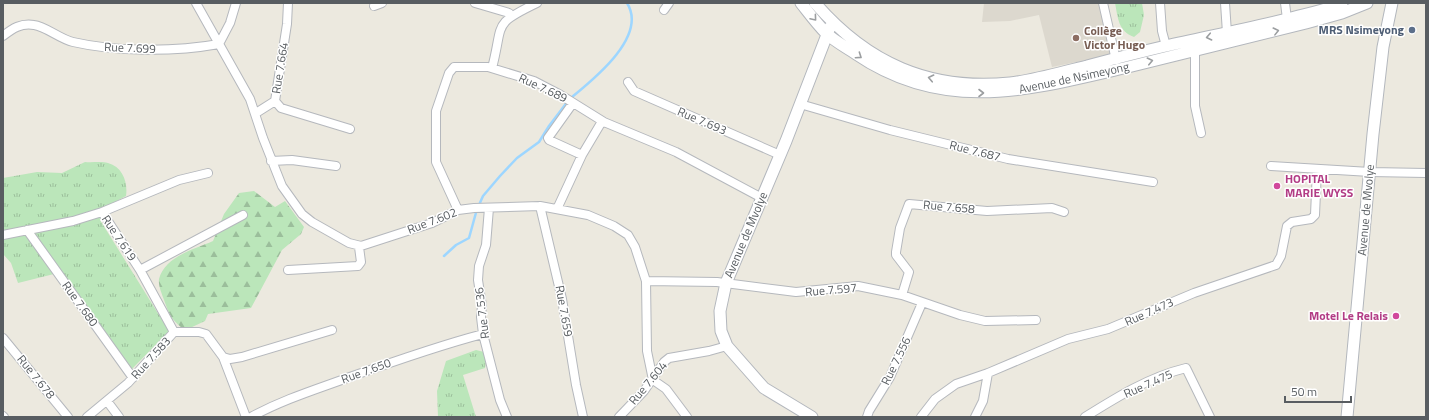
<svg xmlns="http://www.w3.org/2000/svg" width="1429" height="420" viewBox="0 0 1429 420" font-family="'Titillium Web',sans-serif">
<style>
.education{fill:#dcd8ce}
.grass{fill:url(#grass-tufts)}
.forest{fill:url(#forest-firs)}
.lines{fill:none;stroke-linecap:round;stroke-linejoin:round}
.stream{stroke:#9dd6ff;stroke-width:2.5}
.street-casing{stroke:#b5b8bd;stroke-width:10}
.secondary-casing{stroke:#b3b7bd;stroke-width:13}
.street{stroke:#fff;stroke-width:8}
.secondary{stroke:#fff;stroke-width:11}
.oneway{stroke:#9b9ea0}
.service-dot{fill:#5c6f8a;stroke:#fff;stroke-width:1.5}
.education-dot{fill:#8d6e63;stroke:#fff;stroke-width:1.5}
.hotel-dot{fill:#d1479c;stroke:#fff;stroke-width:1.5}
.labels{text-anchor:middle;stroke-width:3;stroke-linejoin:round;paint-order:stroke}
.service-label{font-size:12px;font-weight:bold;fill:#4e5e75;stroke:#fff;text-anchor:end}
.education-label{font-size:12px;font-weight:bold;fill:#785e54;stroke:#fff;text-anchor:start}
.street-label{font-size:12px;fill:#585d61;stroke:#fff}
.hotel-label{font-size:12px;font-weight:bold;fill:#b23c85;stroke:#fff;text-anchor:start}
</style>
<defs>
<pattern id="grass-tufts" width="24" height="20" patternUnits="userSpaceOnUse"><rect width="24" height="20" fill="#bbe6ba"/><path d="M3 7l-1-3M5 7V3M7 7l1-3M15 17l-1-3M17 17v-4M19 17l1-3" fill="none" stroke="#9bbe9b"/></pattern>
<pattern id="forest-firs" width="22" height="20" patternUnits="userSpaceOnUse"><rect width="22" height="20" fill="#bbe6ba"/><path d="M5 1l3.5 6h-7zM16 11l3.5 6h-7z" fill="#9bbe9b"/></pattern>
</defs>
<rect width="100%" height="100%" fill="#ece9df"/>
<!-- education -->
<path class="education" d="M984,3H1100L1111,55L1052,67L1039,15L1010,21L982,22Z"/>
<!-- grass -->
<path class="grass" d="M1115,3H1142L1144,15L1140,32L1134,37C1118,31 1118,18 1115,3Z
M85,162C92,163 101,161 108,163C123,167 128,183 126,196L111,204L100,220L169,331L132,369L62,272L18,283L11,263L3,254V178L37,172L62,173Z
M476,350L484,352L486,361L485,368L463,375L476,417H438L437,391L446,361Z"/>
<!-- forest -->
<path class="forest" d="M254,191L275,207L285,201L304,227L301,234L282,250L251,308L208,314L205,321L190,328H182C171,319 169,314 164,300C162,294 158,286 159,279C165,256 195,249 213,241L224,214L239,193Z"/>
<g class="lines">
<!-- stream -->
<path class="stream" d="M572,97C594,79 648,36 627,3
M479,205L483,196L500,176L517,158L539,142L549,126L568,101
M444,256L456,245L469,238L477,209"/>
<defs>
<path id="street" d="M196,3L250,99L263,138L282,186L302,214L312,222L349,243L361,246L432,223L458,210L474,208L540,206L588,215L614,226L628,235L635,247L646,281L647,351L653,380L666,389L687,417
M288,3L287,24L275,101L281,108L350,129
M475,3L509,13
M1103,3L1116,60
M1160,3L1162,31L1166,46
M1225,3L1227,33
M1285,3L1287,19
M374,6L382,3
M664,10L669,3
M3,36C13,28 21,23 34,25C45,26 60,39 73,42C116,52 175,52 219,44L230,23L236,3
M1195,51V106L1201,133
M492,68C504,23 491,25 537,3
M628,82L634,91L780,155
M800,104L890,130L1008,159L1153,182
M256,113L275,101
M582,155L601,123L604,122
M271,161L292,160L336,166
M1271,166L1370,172L1426,173
M540,206L562,299L576,385L583,417
M489,208L486,245L479,266L478,280L482,306L481,317L483,334L500,400L507,417
M557,209L582,155L549,140L548,138L573,103
M458,210L436,162V111L449,73L454,67H488L534,81L559,94L604,122L676,152L762,198
M102,212L179,180L208,173
M27,230L133,378
M3,235L73,221L102,212L140,270L174,332
M140,270L243,215
M288,270L358,266L361,262L359,247
M646,281L717,282L796,292L858,286L902,295L960,315L985,321L1036,320
M902,295L909,272L896,255V252L900,228L909,204L987,211L1052,208L1064,212
M3,338L68,417
M223,357L230,359L242,357L332,330
M107,401L119,417
M3,416L4,417
M87,417L128,383L174,332H199L206,334L223,357L246,417
M251,417C282,400 314,390 347,378C392,362 437,346 483,334
M619,417L644,391L664,362L669,358L709,351L727,346
M867,417L869,411L890,377L922,303
M921,417L935,399L956,384L988,373L1068,339L1108,329L1194,293L1276,265L1281,256L1287,226L1292,222L1311,219L1315,215L1317,169
M975,417L983,401L988,373
M1085,417C1117,397 1149,377 1186,368L1210,417"/>
<path id="secondary" d="M801,3C809,13 817,24 826,33C834,41 846,47 856,54C944,114 1029,90 1124,68C1185,53 1245,38 1306,23L1342,13L1367,3
M815,3C867,63 929,91 1010,83C1036,80 1062,72 1087,66C1113,59 1140,52 1166,46C1206,37 1247,29 1287,19C1305,14 1325,11 1342,3
M812,417L764,388L727,346L721,331L720,311L726,283L786,141L830,27
M1347,417L1373,134L1383,47L1392,3"/>
</defs>
<!-- street casing -->
<use href="#street" class="street-casing"/>
<!-- secondary casing -->
<use href="#secondary" class="secondary-casing"/>
<!-- street -->
<use href="#street" class="street"/>
<!-- secondary -->
<use href="#secondary" class="secondary"/>
</g>
<!-- one-way arrows -->
<defs><path id="oneway-chevron" d="M-2-3.5L2.5 0L-2 3.5" fill="none" stroke-width="1.6" stroke-linecap="round" stroke-linejoin="round"/></defs>
<g class="oneway">
<use href="#oneway-chevron" transform="translate(814 18) rotate(50)"/>
<use href="#oneway-chevron" transform="translate(1276 31) rotate(-14)"/>
<use href="#oneway-chevron" transform="translate(1209 37) rotate(168)"/>
<use href="#oneway-chevron" transform="translate(859 56) rotate(34)"/>
<use href="#oneway-chevron" transform="translate(1150 61) rotate(-13)"/>
<use href="#oneway-chevron" transform="translate(931 78) rotate(-168)"/>
<use href="#oneway-chevron" transform="translate(981 93)"/>
</g>
<!-- markers -->
<circle class="service-dot" cx="1412" cy="30" r="4"/>
<circle class="education-dot" cx="1076" cy="38" r="4"/>
<g class="hotel-dot">
<circle cx="1277" cy="186" r="4"/>
<circle cx="1396" cy="316" r="4"/>
</g>
<g class="labels">
<!-- service labels -->
<g class="service-label">
<text x="1404" y="34">MRS Nsimeyong</text>
</g>
<!-- education labels -->
<g class="education-label">
<text x="1084" y="35">Collège<tspan x="1084" dy="14">Victor Hugo</tspan></text>
</g>
<!-- street labels -->
<g class="street-label">
<text transform="translate(130 48) rotate(2)" y="4">Rue 7.699</text>
<text transform="translate(280 68) rotate(-81)" y="4">Rue 7.664</text>
<text transform="translate(1074 78) rotate(-12)" y="4">Avenue de Nsimeyong</text>
<text transform="translate(543 88) rotate(25)" y="4">Rue 7.689</text>
<text transform="translate(702 121) rotate(23)" y="4">Rue 7.693</text>
<text transform="translate(975 151) rotate(14)" y="4">Rue 7.687</text>
<text transform="translate(949 207) rotate(5)" y="4">Rue 7.658</text>
<text transform="translate(1366 210) rotate(-85)" y="4">Avenue de Mvolye</text>
<text transform="translate(432 221) rotate(-21)" y="4">Rue 7.602</text>
<text transform="translate(746 235) rotate(-67)" y="4">Avenue de Mvolye</text>
<text transform="translate(119 238) rotate(56)" y="4">Rue 7.619</text>
<text transform="translate(831 290) rotate(-5)" y="4">Rue 7.597</text>
<text transform="translate(80 304) rotate(54)" y="4">Rue 7.680</text>
<text transform="translate(564 311) rotate(80)" y="4">Rue 7.659</text>
<text transform="translate(1149 312) rotate(-24)" y="4">Rue 7.473</text>
<text transform="translate(482 313) rotate(-97)" y="4">Rue 7.536</text>
<text transform="translate(151 358) rotate(-48)" y="4">Rue 7.583</text>
<text transform="translate(896 361) rotate(-64)" y="4">Rue 7.556</text>
<text transform="translate(366 371) rotate(-20)" y="4">Rue 7.650</text>
<text transform="translate(36 377) rotate(51)" y="4">Rue 7.678</text>
<text transform="translate(648 383) rotate(-50)" y="4">Rue 7.604</text>
<text transform="translate(1148 384) rotate(-24)" y="4">Rue 7.475</text>
</g>
<!-- hotel labels -->
<g class="hotel-label">
<text x="1285" y="183">HOPITAL<tspan x="1285" dy="14">MARIE WYSS</tspan></text>
<text x="1388" y="320" text-anchor="end">Motel Le Relais</text>
</g>
</g>
<!-- border -->
<rect width="1429" height="420" fill="none" stroke="#585d61" stroke-width="8"/>
<!-- scale -->
<path d="M1285 396v6h66v-6" fill="none" stroke="#585d61" stroke-width="2"/>
<text x="1291" y="396" font-size="12" fill="#585d61" stroke="#ffffff" stroke-width="3" paint-order="stroke">50 m</text>
</svg>
